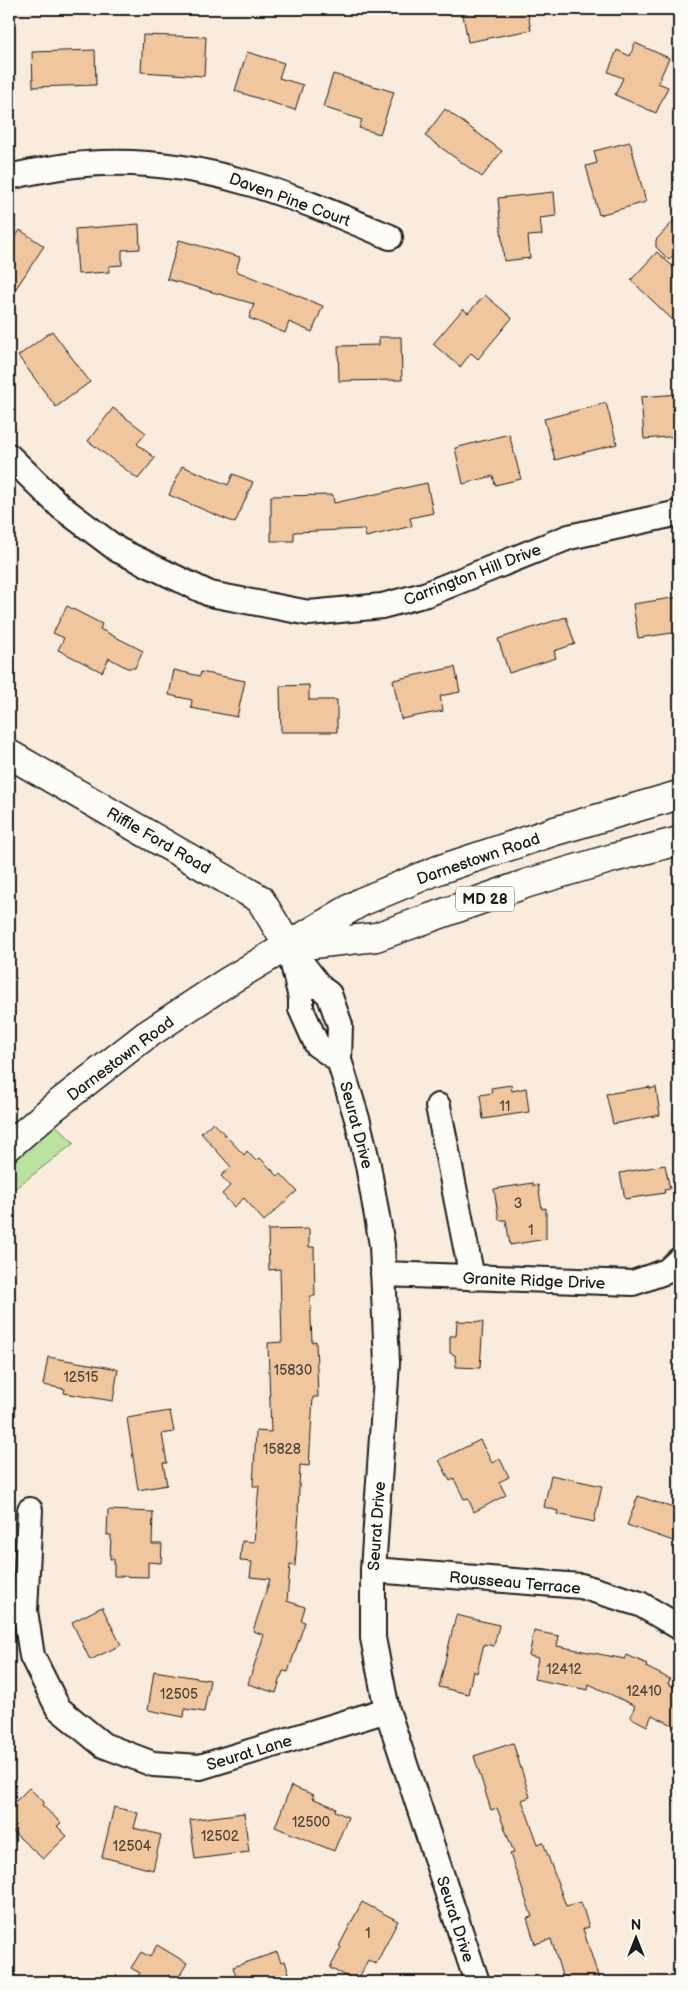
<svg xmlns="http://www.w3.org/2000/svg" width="688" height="1991" viewBox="0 0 688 1991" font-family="'Balsamiq Sans',sans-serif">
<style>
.green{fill:#bae39f;stroke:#6b805e}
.building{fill:#efc69e;stroke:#1c1c1c}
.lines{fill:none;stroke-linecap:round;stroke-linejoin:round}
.street-casing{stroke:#1c1c1c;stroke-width:28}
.secondary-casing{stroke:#1c1c1c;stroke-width:31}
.primary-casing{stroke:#1c1c1c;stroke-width:31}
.street{stroke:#fdfcf7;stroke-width:24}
.secondary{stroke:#fdfcf7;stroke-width:28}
.primary{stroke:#fdfcf7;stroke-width:28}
.labels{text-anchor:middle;stroke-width:5;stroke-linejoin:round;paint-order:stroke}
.number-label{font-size:14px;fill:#51463c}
.shield{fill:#fdfcf7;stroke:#605f5e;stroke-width:1}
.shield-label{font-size:15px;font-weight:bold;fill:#1c1c1c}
.street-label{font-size:16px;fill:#1c1c1c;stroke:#fdfcf7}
</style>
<rect width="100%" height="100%" fill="#f9ecdc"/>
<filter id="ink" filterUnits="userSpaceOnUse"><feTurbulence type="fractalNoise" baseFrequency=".02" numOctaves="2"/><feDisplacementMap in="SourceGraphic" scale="10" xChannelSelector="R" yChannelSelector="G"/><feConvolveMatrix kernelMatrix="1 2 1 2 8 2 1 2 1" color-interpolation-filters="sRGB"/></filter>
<g filter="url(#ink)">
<!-- green -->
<path class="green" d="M45,1115L74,1143L9,1193V1146Z"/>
<!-- building -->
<path class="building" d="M462,9H527L531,30L468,42Z
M143,35L206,37L204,76L141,72Z
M635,43L669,58L658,83L668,87L656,113L615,95L623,78L608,72L617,50L630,56Z
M95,50L96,85L33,87L32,52Z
M247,52L284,63L279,78L303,85L295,110L235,91Z
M333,74L394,92L380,134L359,128L362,120L323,107Z
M445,109L502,151L482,177L425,136Z
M630,142L646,202L599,215L586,166L597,163L594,151Z
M554,192L556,216L540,218L542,235L528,236L530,258L504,261L498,198Z
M679,215V249L669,260L656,247V240Z
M139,224L140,249L122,250V265L109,266V272L78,274L75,229Z
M20,230L44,246L9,299V247Z
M179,240L240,257L236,271L323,306L312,332L289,322L285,333L249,318L254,304L167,279Z
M657,252L679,272V326L631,280Z
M485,295L512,318L478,359L471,353L460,367L433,344L463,309L468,313Z
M52,331L90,382L56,407L18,356Z
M379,337H401L402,380L339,381L338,346L379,345Z
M679,394V436L644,439L641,397Z
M606,403L617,444L555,460L544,419Z
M113,408L146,433L137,444L155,458L138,479L88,441Z
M509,434L521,479L495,485L493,476L463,484L455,448Z
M182,466L228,485L233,474L253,482L235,523L169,495Z
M427,483L433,513L410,518L412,526L366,537L364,529L294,532V541H271V496L333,495L334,503Z
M679,597V632L638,638L633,604Z
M67,606L102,624L100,629L143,651L135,668H127L109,658L102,672L58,650L64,638L53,633Z
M566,617L575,644L554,651L556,658L509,673L498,639Z
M455,667L460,692L440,696L443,711L401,719L393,680Z
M174,670L200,676L201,672L245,681L237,717L191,708L192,700L169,695Z
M309,685V700H337V732H281L280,686Z
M511,1085L512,1091L526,1088L529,1112L483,1119L480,1095L492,1093L491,1088Z
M650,1087V1089L656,1087L660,1115L613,1124L606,1094Z
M213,1122L244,1155L247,1151L256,1161L260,1158L278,1176L281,1174L297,1191L264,1221L244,1198L234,1207L222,1194L230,1186L221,1176L231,1167L201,1133Z
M665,1165L670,1189L664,1190L665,1193L625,1199L620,1173Z
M533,1183V1186L538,1185L542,1209L546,1208V1239L510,1245L506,1220H499L494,1189Z
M309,1229V1247H314L315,1296H310L312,1342L316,1341L318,1397H313L309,1466L300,1465L298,1512H299L295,1566L290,1565L287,1601L305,1607L301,1621L305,1622L288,1672L283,1671L276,1693L248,1684L264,1635L253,1631L270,1579L250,1577L252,1562L240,1561L242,1541L254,1542L259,1486H253L256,1431L271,1432L268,1343L282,1342L280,1269L269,1270L268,1230Z
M457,1321L483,1322L480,1368L456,1367L455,1355L450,1353V1336H456Z
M48,1357L118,1369L113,1401L64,1393L65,1389L43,1385Z
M170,1411L174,1432L162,1434L167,1463H163L167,1485L138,1490L127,1418Z
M480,1440L492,1463L500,1459L509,1477L499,1482L506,1495L474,1512L468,1498L464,1499L454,1479L450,1481L439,1460Z
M551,1475L602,1486L594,1522L557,1514L558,1511L544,1507Z
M638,1496L679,1510V1543L627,1525Z
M108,1510L153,1512L152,1544H162L161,1563L148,1562V1577L114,1576V1559H110L111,1535H107Z
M102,1607L121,1645L90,1660L72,1622Z
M456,1615L499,1625L494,1646L484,1644L477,1673L473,1671L468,1694L439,1687Z
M534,1631L559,1636L557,1646L625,1659L627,1655L647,1664L646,1667L670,1679L668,1684L679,1689V1728L652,1715L647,1726L630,1717L635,1706L589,1684L588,1690L534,1679L538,1658L529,1656Z
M154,1671L210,1680L204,1712L185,1709L184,1717L148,1710Z
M513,1743L530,1797L522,1800L538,1844L543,1842L566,1906L581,1902L589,1927L583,1929L600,1982H564L551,1939L535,1944L527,1918L532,1917L510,1854L514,1853L497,1808L491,1810L474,1756Z
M291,1786L314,1795L312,1798L336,1808L335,1811L348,1817L334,1851L275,1827Z
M29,1788L44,1802L42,1805L61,1823L57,1826L67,1836L43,1859L9,1828V1808Z
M114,1807L138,1813L134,1828L161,1835L153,1870L102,1857Z
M244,1813L249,1852L195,1859L190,1820Z
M362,1902L398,1921L376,1964L368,1960L357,1982L330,1968L341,1947L339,1946Z
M157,1945L187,1963L176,1982H134L140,1973L131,1968L141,1952L150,1957Z
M277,1952L281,1962L285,1961L292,1982H234L237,1980L233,1967Z"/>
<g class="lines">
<defs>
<path id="street" d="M9,177C39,170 71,164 102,163C208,159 295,197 390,237
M9,456L61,507L118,550L210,594L309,613L382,606L427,594L569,537L679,513
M289,947L321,988L329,994L340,1025L339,1060L358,1122L368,1165L382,1245L387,1363L373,1570V1638L387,1710L477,1982
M291,956L301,998V1009L317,1045L339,1060
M438,1106L472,1278
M383,1274L633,1283L667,1271L679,1260
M30,1510L25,1611L32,1656L58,1708L103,1745L153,1764L200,1767L387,1710
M373,1570L581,1586L640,1604L679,1627"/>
<path id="secondary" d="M9,754L260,899L289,947"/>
<path id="primary" d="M295,946L376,937L528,883L613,858L679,841
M9,1146L53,1108L145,1036L227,982L361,902L438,870L555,831L679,795"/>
</defs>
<!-- street casing -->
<use href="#street" class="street-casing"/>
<!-- secondary casing -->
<use href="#secondary" class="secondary-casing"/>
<!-- primary casing -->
<use href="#primary" class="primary-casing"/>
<!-- street -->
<use href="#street" class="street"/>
<!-- secondary -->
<use href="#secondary" class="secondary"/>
<!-- primary -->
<use href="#primary" class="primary"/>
</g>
</g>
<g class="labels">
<!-- number labels -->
<g class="number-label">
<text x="505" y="1111">11</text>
<text x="518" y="1208">3</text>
<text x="531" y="1235">1</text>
<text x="293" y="1375">15830</text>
<text x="81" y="1382">12515</text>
<text x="282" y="1454">15828</text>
<text x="564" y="1674">12412</text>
<text x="644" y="1696">12410</text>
<text x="179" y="1699">12505</text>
<text x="311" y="1827">12500</text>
<text x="220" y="1841">12502</text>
<text x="132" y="1851">12504</text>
<text x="368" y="1938">1</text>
</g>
<!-- shield labels -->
<rect class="shield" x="456" y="886.5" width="58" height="25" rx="4"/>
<g class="shield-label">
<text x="485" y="904">MD 28</text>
</g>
<!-- street labels -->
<g class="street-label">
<text transform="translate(290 199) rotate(20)" y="6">Daven Pine Court</text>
<text transform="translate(472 574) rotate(-21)" y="6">Carrington Hill Drive</text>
<text transform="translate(159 840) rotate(30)" y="6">Riffle Ford Road</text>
<text transform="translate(478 858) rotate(-19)" y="6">Darnestown Road</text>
<text transform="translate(120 1058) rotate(-37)" y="6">Darnestown Road</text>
<text transform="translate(357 1125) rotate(75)" y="6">Seurat Drive</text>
<text transform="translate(534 1280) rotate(2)" y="6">Granite Ridge Drive</text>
<text transform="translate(376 1526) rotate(-86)" y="6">Seurat Drive</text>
<text transform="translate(515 1582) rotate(5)" y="6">Rousseau Terrace</text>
<text transform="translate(249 1752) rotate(-17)" y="6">Seurat Lane</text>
<text transform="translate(456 1919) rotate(72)" y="6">Seurat Drive</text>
</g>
</g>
<!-- margin -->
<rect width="688" height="1991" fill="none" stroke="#fdfcf7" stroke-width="30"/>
<rect x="15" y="15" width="658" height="1961" fill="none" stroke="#1c1c1c" stroke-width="2" filter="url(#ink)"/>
<!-- north arrow -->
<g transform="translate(636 1938)" stroke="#fdfcf7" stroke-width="4" paint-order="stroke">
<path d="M0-4L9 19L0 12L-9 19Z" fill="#1c1c1c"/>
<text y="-8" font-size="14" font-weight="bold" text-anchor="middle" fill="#1c1c1c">N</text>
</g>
</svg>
